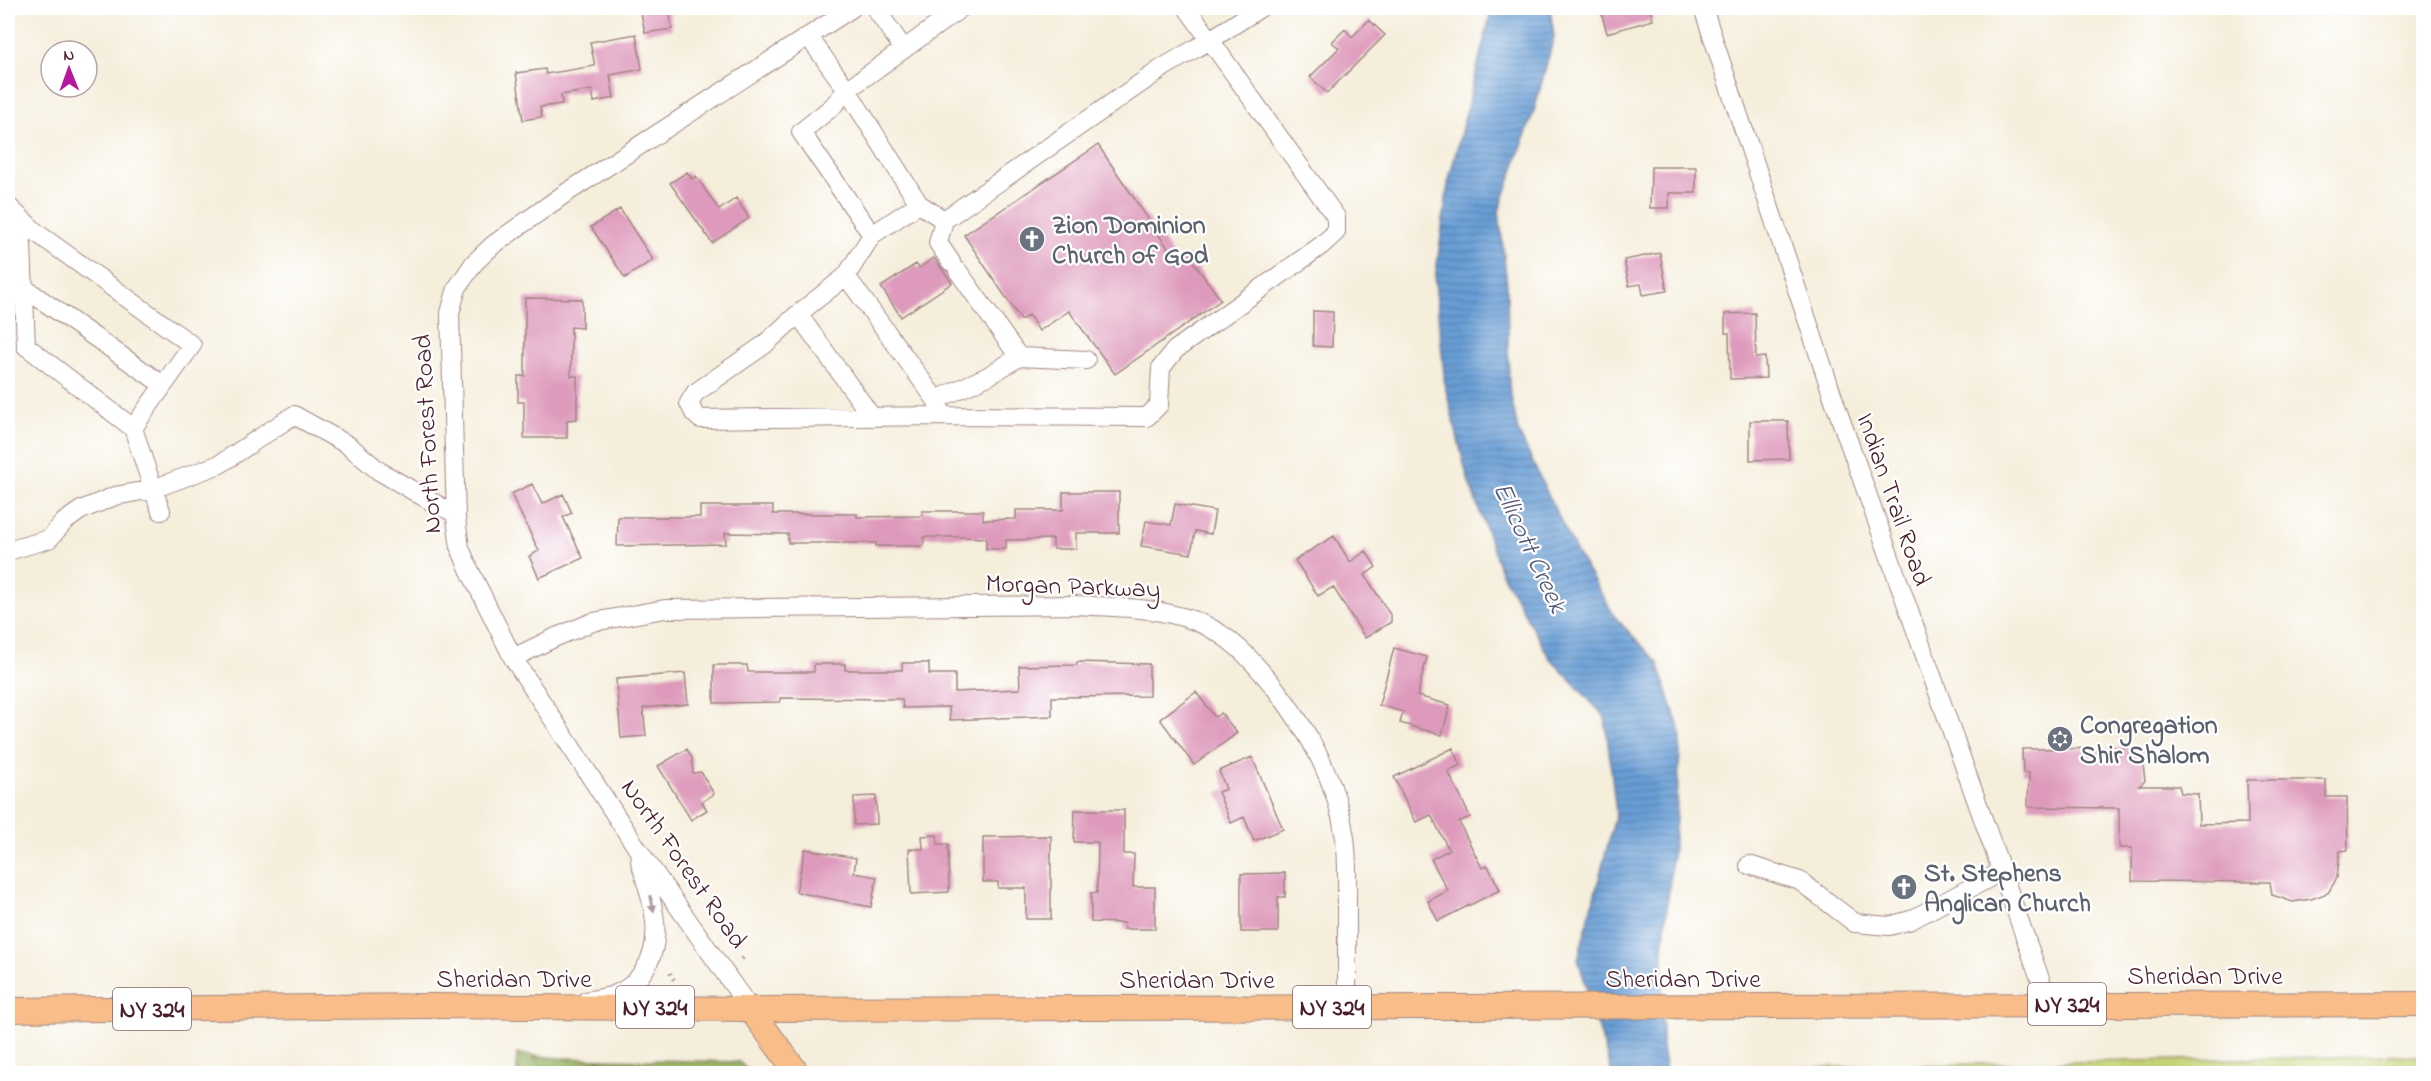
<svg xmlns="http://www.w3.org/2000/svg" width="2431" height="1081" viewBox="0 0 2431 1081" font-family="'Indie Flower',sans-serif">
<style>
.green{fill:#c4d376;stroke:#877950;stroke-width:1.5}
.forest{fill:url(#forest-firs);stroke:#726a49;stroke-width:1.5}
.water{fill:url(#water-rules);stroke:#595e80;stroke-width:1.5}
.building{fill:#de9abc}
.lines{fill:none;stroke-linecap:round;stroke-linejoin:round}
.minor-casing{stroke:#a08683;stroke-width:20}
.major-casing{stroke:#a08683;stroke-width:26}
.path{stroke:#a08683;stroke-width:4;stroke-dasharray:1.5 4.5;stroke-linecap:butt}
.minor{stroke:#fff;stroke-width:18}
.major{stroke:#f8bd89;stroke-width:24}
.oneway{fill:#ae9aa0}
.labels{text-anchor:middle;stroke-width:4.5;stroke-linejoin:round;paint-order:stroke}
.shield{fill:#fff;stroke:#80626b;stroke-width:1.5}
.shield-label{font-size:24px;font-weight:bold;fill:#4a1f2b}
.worship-label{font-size:26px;font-weight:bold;fill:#5b616d;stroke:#fff;text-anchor:start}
.street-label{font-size:26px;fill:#4a1f2b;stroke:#fff}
.water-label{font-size:27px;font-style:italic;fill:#585877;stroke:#fff}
</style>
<defs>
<pattern id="forest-firs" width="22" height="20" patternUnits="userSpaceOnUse" patternTransform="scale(1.5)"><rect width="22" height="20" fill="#9bb567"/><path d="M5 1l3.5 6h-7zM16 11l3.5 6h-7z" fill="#809355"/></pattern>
<pattern id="water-rules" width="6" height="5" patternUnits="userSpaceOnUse" patternTransform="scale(1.5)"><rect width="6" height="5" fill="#689ed5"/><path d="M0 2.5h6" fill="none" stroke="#5880ad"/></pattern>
</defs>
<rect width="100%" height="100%" fill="#fff"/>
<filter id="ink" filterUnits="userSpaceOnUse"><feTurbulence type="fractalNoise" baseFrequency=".0167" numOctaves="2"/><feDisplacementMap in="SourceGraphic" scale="12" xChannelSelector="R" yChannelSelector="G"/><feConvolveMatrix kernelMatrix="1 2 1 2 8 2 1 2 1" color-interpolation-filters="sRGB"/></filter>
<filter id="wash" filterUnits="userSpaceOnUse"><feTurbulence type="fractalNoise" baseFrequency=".008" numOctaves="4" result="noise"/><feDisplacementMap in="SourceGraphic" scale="24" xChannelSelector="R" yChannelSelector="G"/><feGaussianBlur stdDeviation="1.35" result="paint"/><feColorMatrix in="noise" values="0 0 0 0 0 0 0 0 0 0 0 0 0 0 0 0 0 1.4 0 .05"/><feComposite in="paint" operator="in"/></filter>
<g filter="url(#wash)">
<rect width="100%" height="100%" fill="#f5eedb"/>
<!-- green -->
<path class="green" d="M2424,1055L2423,1074H1685V1070Z"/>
<!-- forest -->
<path class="forest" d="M517,1054L559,1058L739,1062L751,1073H517Z"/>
<!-- water -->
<path class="water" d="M1492,8H1550L1554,37L1534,111L1499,211L1507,285L1509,386L1518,431L1553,505L1577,553L1615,617L1658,663L1681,734L1676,819L1663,947L1662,1047L1666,1073H1612L1578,959L1616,813L1605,717L1549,657L1501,572L1467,476L1445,386L1435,280L1448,184Z"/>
<g id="blocks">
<!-- building -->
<path class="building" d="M640,8H669L672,29L645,33Z
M1600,8H1650L1653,20L1607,33Z
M1369,20L1385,35L1327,93L1310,77L1339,48L1332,42L1345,29L1352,37Z
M636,34L642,69L610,75L614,98L594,102L592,90L561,95L562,104L540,107L542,117L523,120L516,73L545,69L546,74L595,66L590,42Z
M1098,145L1178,263L1188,255L1221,300L1115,374L1069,311L1039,331L1029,315L1021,320L964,235Z
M1651,167H1696V193H1669V208H1650Z
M687,172L692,179L696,176L719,210L736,198L749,218L712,243L670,183Z
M620,209L653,260L625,278L591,227Z
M1660,253L1667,291L1643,295L1641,284L1629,286L1624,260Z
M934,258L952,283L901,317L881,287L916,264L919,268Z
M525,298L582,299V328L571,327V376H577V419L567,420V438H524V402H518V376H525Z
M1313,311L1333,312L1332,347L1313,346Z
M1755,313L1756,358L1765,357L1766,378L1730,379L1729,333H1725V314Z
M1750,421H1788L1789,459L1750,460Z
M532,484L542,504L563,494L572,513L563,517L583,558L539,578L529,556L539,551L511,494Z
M1063,492H1119V533H1076V549H1053V539L1006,540V549H986V538L962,537H924V546H876V543H788V534L725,533L726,544L617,546L618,517H700V506H773V514H857V517L922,516V511H983V520L1016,519V510H1063Z
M1175,504L1215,511L1211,534L1195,531L1191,554L1141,546L1146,521L1171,525Z
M1334,536L1350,562L1366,551L1376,567L1365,575L1391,616V622L1365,638L1333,587L1318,596L1295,560Z
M1394,648L1427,657L1417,696L1450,705L1442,735L1400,723L1403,712L1379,705Z
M1077,662L1149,664V696L1052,697V716L950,720L949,707L903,708L902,699L780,698V702L714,703V665H747L748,672H814V664H845V670H902V663H929V674H955V692L1020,689L1019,666L1077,665Z
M685,673L688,704L643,708L646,736L621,738L616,679Z
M1196,692L1215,717L1221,713L1237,733L1194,765L1160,719Z
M1453,748L1461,765L1448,771L1470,817L1459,822L1482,868L1488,866L1500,890L1438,921L1428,901L1448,891L1431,859L1449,850L1431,815L1416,822L1394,777Z
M2141,748L2145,781L2139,786H2179L2181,793L2198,794L2199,824L2248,823L2247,780H2326V797H2347L2348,850L2340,851L2337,878L2328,893L2311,899L2293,902L2272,895L2270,882L2132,881V848H2119V808L2028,807L2029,773H2023L2022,749Z
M687,749L692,758L693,773L701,772L714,794L702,802L707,810L691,820L658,766Z
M1252,757L1283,829L1254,841L1244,817L1231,823L1218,792L1226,789L1219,771Z
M876,796L877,824L854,825V797Z
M1075,810H1124V854H1134L1133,887H1155V929H1124V923L1091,922V893H1097L1098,842H1074Z
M937,835L938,844H948L949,892L911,894L909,849H923L922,836Z
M1051,836V919H1026V888H998V882H983V837Z
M805,849L856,858L854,873L877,877L871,907L796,892Z
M1285,873V897H1278V932H1241V874Z"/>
</g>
</g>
<g filter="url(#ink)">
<use href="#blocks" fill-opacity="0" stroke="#a08683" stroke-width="1.5"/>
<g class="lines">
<defs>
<path id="minor" d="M875,8L903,48
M961,8L847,90L832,107L801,132L872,235L846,276L936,400L943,416L1147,417L1159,405L1161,368L1175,350L1322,245L1336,232V217L1210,40L1260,8
M1703,8L1837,409L2049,1004
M808,36L847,90L919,204
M8,206L37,233L192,345L133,428L26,346L21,218
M944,220L938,243L951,262
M872,235L919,204L944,220L1164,67L1210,40L1187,8
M846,276L798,314L764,345L695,393L689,403L694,413L700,419L943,416
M23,287L163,385
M798,314L872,417
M1019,357L1086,360
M936,400L988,376L1019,357L958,271
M133,428L153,489L220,464L294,415L348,445L379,471L441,507L456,513
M8,551L49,539L64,522L81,510L115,496L153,489L161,511
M513,658L556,637L593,622L665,609L1074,605C1115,607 1157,607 1195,621C1230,634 1252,660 1275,688C1310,733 1337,781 1345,838C1348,859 1347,881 1347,902C1347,937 1347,972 1347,1007
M1749,865L1800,881L1855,923L1889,926L1911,920L2002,871
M586,1001C595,999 605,998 614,995C625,991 636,982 643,972C667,937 651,899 640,861
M750,1009L637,848L513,658L469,569L460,548L456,518L450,313L457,288L474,263L493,245L563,195L852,8"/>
<path id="major" d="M750,1009L798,1074
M8,1010L430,1006L750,1009L2424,1004"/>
</defs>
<!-- minor casing -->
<use href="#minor" class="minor-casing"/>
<!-- major casing -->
<use href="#major" class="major-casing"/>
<!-- path -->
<path class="path" d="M742,959L743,958
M670,973L674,980"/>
<!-- minor -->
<use href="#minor" class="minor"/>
<!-- major -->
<use href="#major" class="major"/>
</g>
<!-- one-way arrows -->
<defs><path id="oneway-solid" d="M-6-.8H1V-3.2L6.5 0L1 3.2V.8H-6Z" transform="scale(1.5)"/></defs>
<use class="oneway" href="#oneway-solid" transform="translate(652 904) rotate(79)"/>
</g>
<!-- icons -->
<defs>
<symbol id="church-disc" viewBox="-11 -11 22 22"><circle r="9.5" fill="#6b7280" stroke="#fff"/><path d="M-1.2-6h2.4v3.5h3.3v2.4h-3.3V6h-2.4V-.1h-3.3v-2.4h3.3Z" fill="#fff"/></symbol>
<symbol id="synagogue-disc" viewBox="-11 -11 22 22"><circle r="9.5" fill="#6b7280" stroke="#fff"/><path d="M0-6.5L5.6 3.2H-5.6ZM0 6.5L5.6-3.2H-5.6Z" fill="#fff"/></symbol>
</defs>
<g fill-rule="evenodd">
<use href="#church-disc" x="1017" y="224" width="30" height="30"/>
<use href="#synagogue-disc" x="2045" y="724" width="30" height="30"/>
<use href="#church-disc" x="1889" y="872" width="30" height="30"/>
</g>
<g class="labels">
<!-- shield labels -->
<g class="shield">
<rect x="2028" y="983" width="78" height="42" rx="4.5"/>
<rect x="616" y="986" width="78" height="42" rx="4.5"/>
<rect x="1293" y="986" width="78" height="42" rx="4.5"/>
<rect x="113" y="988" width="78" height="42" rx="4.5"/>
</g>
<g class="shield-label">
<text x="2067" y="1012">NY 324</text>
<text x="655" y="1015">NY 324</text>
<text x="1332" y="1015">NY 324</text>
<text x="152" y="1017">NY 324</text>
</g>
<!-- worship labels -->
<g class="worship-label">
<text x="1052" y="233">Zion Dominion<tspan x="1052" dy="30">Church of God</tspan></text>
<text x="2080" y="733">Congregation<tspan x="2080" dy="30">Shir Shalom</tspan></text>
<text x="1924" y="881">St. Stephens<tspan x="1924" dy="30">Anglican Church</tspan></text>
</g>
<!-- street labels -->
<g class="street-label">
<text transform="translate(426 434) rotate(-93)" y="9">North Forest Road</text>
<text transform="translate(1895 499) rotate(71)" y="9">Indian Trail Road</text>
<text transform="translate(1073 585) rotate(2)" y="9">Morgan Parkway</text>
<text transform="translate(685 863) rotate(55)" y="9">North Forest Road</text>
<text x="2205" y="984">Sheridan Drive</text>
<text x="514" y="987">Sheridan Drive</text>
<text x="1683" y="987">Sheridan Drive</text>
<text x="1197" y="988">Sheridan Drive</text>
</g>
<!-- water labels -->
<g class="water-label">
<text transform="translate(1531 547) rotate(65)" y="9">Ellicott Creek</text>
</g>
</g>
<!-- margin -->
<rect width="2431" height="1081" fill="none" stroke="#fff" stroke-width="30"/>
<!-- north arrow -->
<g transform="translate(69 69) rotate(359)"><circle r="28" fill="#ffffff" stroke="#b7a5aa" stroke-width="1.5"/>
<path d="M0-4.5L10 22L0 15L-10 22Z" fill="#b5179e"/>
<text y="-9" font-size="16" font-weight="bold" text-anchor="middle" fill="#4a1f2b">N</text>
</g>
</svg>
